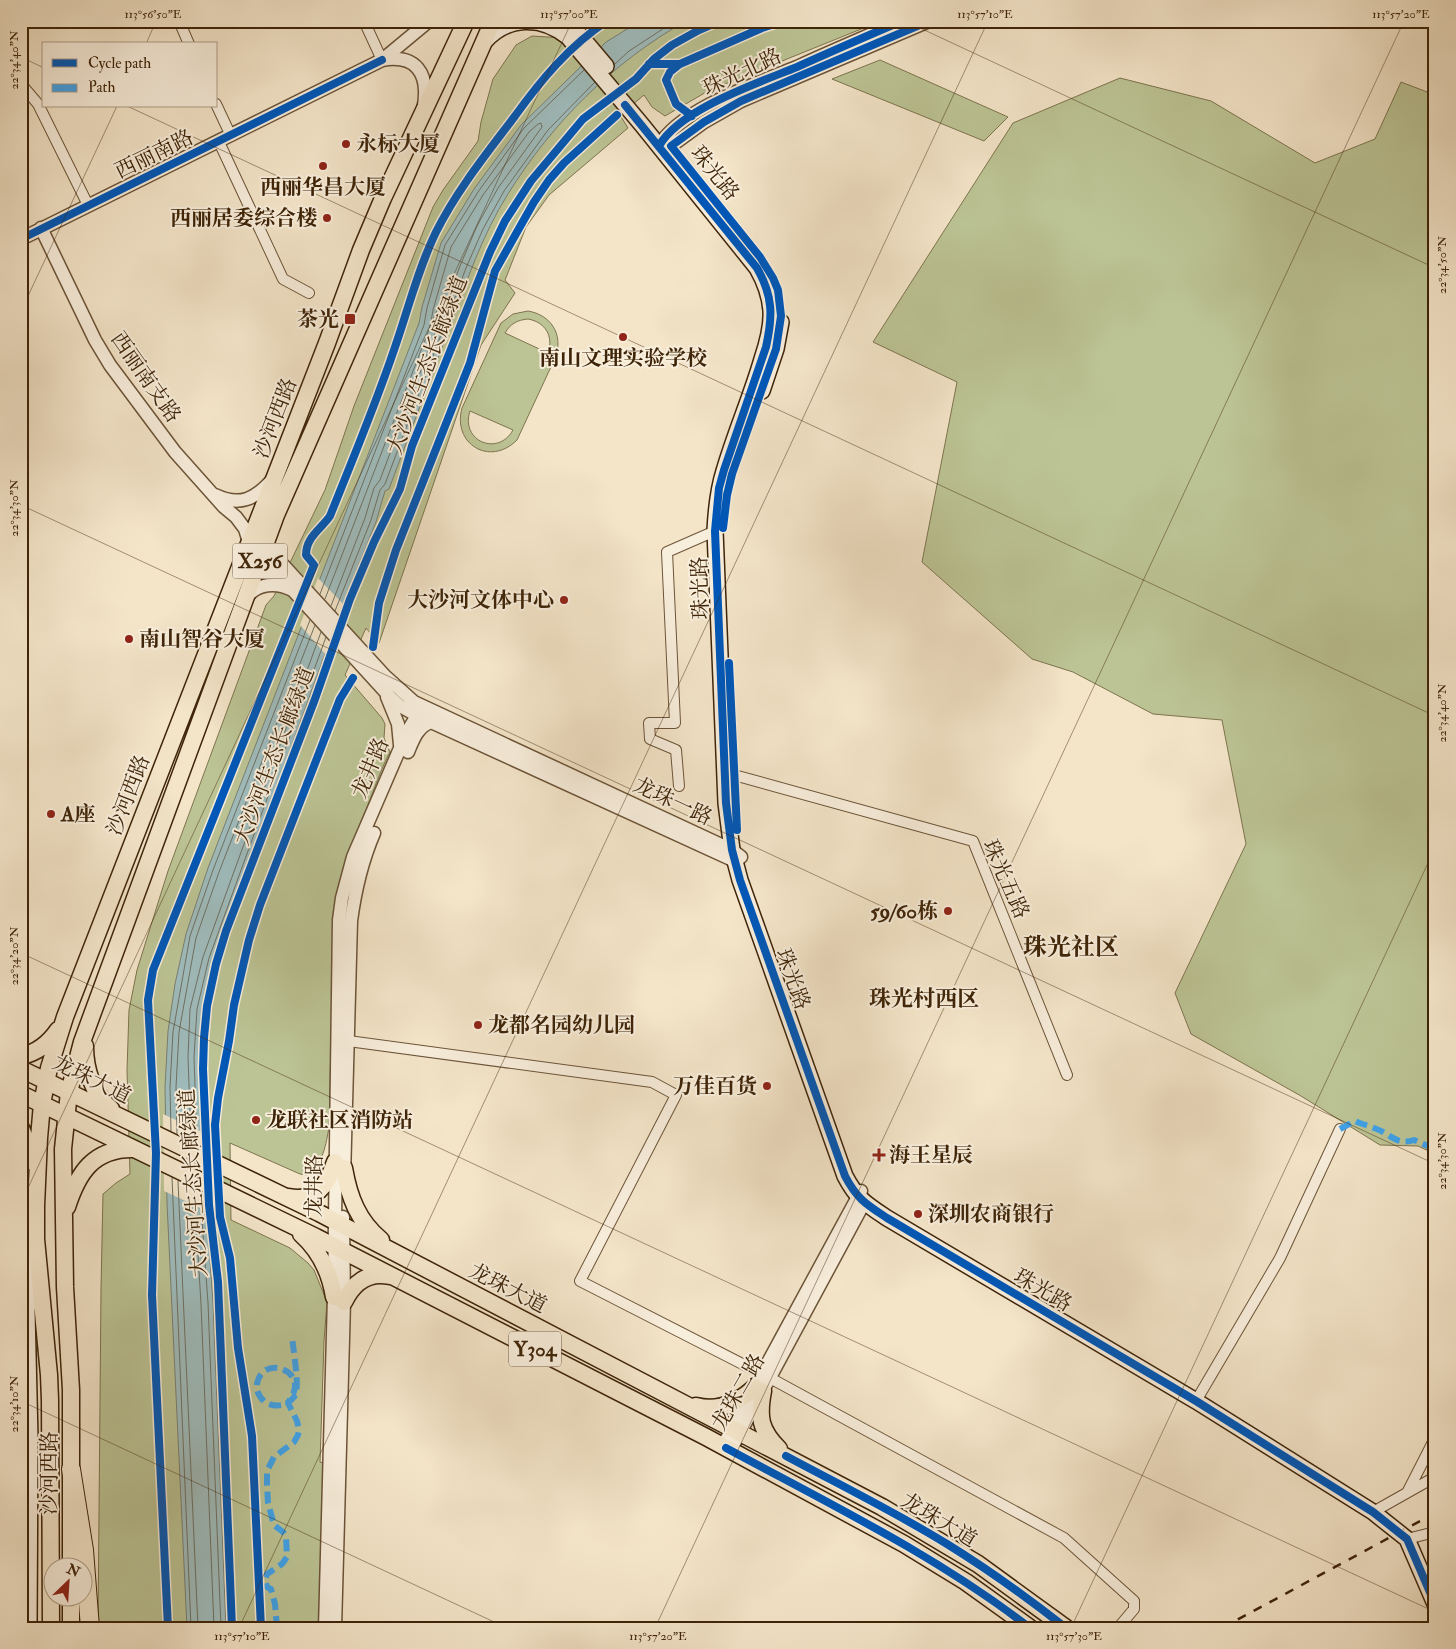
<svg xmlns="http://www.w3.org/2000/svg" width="1456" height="1649" viewBox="0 0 1456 1649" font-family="'IM FELL Double Pica','Noto Serif SC',serif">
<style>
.green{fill:#bcc495;stroke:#7d744e;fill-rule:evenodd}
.water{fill:#9fbdbe;stroke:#788075}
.pier{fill:#f4e5c9}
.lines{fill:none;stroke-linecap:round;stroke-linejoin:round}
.shore{stroke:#6e7063;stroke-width:1}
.minor-casing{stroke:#6c5438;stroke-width:12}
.tertiary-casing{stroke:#6c5438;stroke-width:15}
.secondary-casing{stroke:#3e2408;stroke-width:18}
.primary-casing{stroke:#3e2408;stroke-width:19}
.trunk-casing{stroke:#3e2408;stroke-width:20}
.minor{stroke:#f8eedc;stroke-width:10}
.tertiary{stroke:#f8eedc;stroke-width:12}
.secondary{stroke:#f8eedc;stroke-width:15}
.primary{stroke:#f4e5c9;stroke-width:16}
.trunk{stroke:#f4e5c9;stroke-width:18}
.rail{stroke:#3e2408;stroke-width:2.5;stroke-dasharray:9 9;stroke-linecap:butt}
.quiet{stroke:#3fa2e9;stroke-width:6;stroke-dasharray:12 6;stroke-linecap:butt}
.cycleway-casing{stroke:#f8eedc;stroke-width:11}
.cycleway{stroke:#0057b8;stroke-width:8}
.ticks{fill:none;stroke:#3e2408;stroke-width:1;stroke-opacity:0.45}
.poi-dot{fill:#8f2418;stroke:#f8eedc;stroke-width:2}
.labels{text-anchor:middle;stroke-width:4;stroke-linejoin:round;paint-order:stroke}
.shield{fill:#f8eedc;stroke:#766148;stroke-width:1}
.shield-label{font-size:20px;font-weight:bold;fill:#3e2408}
.street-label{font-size:21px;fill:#3e2408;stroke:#f8eedc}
.poi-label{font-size:21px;font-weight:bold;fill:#3e2408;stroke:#f8eedc;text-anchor:start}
.neighbourhood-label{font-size:22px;font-weight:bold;fill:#3e2408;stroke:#f8eedc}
.quarter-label{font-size:24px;font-weight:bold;fill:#3e2408;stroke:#f8eedc}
.neatline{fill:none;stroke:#3e2408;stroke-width:2}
.ticks-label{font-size:12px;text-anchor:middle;fill:#3e2408}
</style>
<rect width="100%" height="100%" fill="#f4e5c9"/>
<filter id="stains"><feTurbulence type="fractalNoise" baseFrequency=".004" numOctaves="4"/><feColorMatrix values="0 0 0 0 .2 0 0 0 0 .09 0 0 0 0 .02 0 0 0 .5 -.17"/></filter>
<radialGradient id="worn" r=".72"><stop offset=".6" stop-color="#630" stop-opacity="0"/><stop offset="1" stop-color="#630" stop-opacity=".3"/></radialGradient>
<!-- green -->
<path class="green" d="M579,21H881L708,91L665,116L652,107L644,95L620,115L628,128L549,195L526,227L505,280L515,293L481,345L379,643L366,628L345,675L382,718L385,724L384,738L390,752C381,769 375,787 368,805C351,846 339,877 334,922L329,1127C326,1145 323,1163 308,1175L300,1174L230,1143L231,1220L290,1248L308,1263L314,1270L327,1302L324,1341L320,1462L326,1464L322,1628H98L101,1289L103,1194L116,1183L130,1174L127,1070L129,1010L137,970L168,871L266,605L274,596L325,490L354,406L433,207L443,190L478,141L481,122L493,79L516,45L532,36L564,38Z
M880,60L1008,117L984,141L832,79Z
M1120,78L1211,101L1315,163L1375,139L1401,82L1435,95V1154L1418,1146L1380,1145L1301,1096L1191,1034L1175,993L1246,844L1222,720L1153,714L1073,672L1032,659L922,562L957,382L873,342L1013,123Z
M528,311C551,315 563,334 556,356L517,440C490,467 452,444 462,408L501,323L513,314ZM528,319C545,322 554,336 548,353L505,333C510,324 517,320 528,319ZM470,411L513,430C498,457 460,441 470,411Z"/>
<!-- water -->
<path class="water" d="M640,21H686C613,62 552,123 508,194C482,235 467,281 450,326C430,380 409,435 389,489L385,491L376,522L345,599L214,959L202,1009L199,1057L201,1129L213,1303L226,1628H187L167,1203L165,1087L168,1031L175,984L186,934L208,868L419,323L422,307L441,243L474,189L521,125L606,42Z"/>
<!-- pier -->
<path class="pier" d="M318,578L345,606L327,656L300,625Z
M163,1114L204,1133L209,1212L164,1191Z"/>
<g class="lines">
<!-- shore -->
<path class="shore" d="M615,64L629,51L675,21
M320,594L424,325L427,308L445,245L478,192L524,128L584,70
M325,599L430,327L433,310L451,247L483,195L529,132L538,124L541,123L542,127L498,188L477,226L460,266L380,480L374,488L365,518L331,606
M335,611L371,520L380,490L385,484L466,268L483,229L504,191L548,130L595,82
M171,1131L170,1087L173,1032L190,936L213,870L310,620
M177,1134L176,1087L179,1032L196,938L219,872L315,625
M191,1141L188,1057L190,1009L203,957L321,632
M197,1144L194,1057L197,1009L209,958L326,637
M172,1177L191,1628
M178,1181L198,1628
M194,1188L201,1304L214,1628
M200,1191L208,1303L221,1628"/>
<defs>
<path id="minor" d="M179,21L189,44
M364,21L382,60
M21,84L38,104L88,205
M216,104L231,136
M219,142L283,279L309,293
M734,775L973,841L1067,1075
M679,786L676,750L650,739L649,723H675L667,552L715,531
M341,1040L652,1082L676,1095L580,1281L762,1374
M21,1227L36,1223
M770,1378L1064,1538L1134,1601V1609L1118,1628
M1196,1401L1280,1258L1340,1129
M1408,1491L1435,1438
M1373,1512L1435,1477
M1407,1539L1435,1532"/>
<path id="tertiary" d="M382,60C416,54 429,73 424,105
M659,146H671L704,122L741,101L929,21
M659,146C680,109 758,83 797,67C832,51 867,36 902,21
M41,228L95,340L110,365L175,452L224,507L236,517L245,529L249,542L390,697L400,706L418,716L735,861L741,857L732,850L414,702L385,676L253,532L245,529
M21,239L382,60L429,21
M215,495C240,507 255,499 272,480
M247,597C257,583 277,582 292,590
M387,697L398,724L400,745
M408,752C413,740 417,727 431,722
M344,1177L351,921C355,891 362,861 374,833
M861,1191L726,1440V1448L734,1444L864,1203
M325,1628L334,1297L339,920L342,898L353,857L407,732L413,722L425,714
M335,1628L344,1302L343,1217"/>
<path id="secondary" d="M568,21L606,66
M484,42C507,16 541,15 568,37L642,125L757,268C765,282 770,295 771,311C772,327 767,344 762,359C751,397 735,433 724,471C718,490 716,510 715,531L726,803L732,850L740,880L845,1176C857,1199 866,1204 887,1218L1196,1401L1373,1512L1407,1539L1435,1604
M762,391L776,349L781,322
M29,1628L30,1439L27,1311L34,1253"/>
<path id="primary" d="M85,1046C85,1070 93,1094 111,1109
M21,1056C37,1053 49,1043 58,1030
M21,1069L319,1213L882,1507L978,1564L1066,1628
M21,1094L316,1237L706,1437L904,1544L966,1582L1030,1628
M21,1128L34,1163
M344,1168C349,1197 358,1221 381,1240
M289,1197C316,1202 327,1186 335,1162
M67,1207C78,1173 93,1149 132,1149
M301,1234C320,1251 330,1272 334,1297
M344,1302C353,1283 368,1271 390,1276
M763,1391C758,1417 760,1430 779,1449
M696,1406C719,1412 738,1403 755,1387
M71,1566V1390L65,1287L63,1149L69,1092L82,1042L276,515L493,21
M71,1596V1628
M51,1628L50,1400L49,1375L36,1239V1206L39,1138L42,1104L49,1068L65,1017L327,343L361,250L383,198L466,21"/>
<path id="trunk" d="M71,1469L84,1550L90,1628"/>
</defs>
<!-- minor casing -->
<use href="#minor" class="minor-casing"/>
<!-- tertiary casing -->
<use href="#tertiary" class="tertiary-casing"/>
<!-- secondary casing -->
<use href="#secondary" class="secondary-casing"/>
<!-- primary casing -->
<use href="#primary" class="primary-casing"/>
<!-- trunk casing -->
<use href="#trunk" class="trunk-casing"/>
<!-- minor -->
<use href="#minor" class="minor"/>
<!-- tertiary -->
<use href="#tertiary" class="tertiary"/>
<!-- secondary -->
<use href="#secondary" class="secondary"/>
<!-- primary -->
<use href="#primary" class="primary"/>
<!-- trunk -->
<use href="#trunk" class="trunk"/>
<!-- rail -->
<path class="rail" d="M21,1626L26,1628
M1222,1628L1435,1513"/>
<!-- quiet -->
<path class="quiet" d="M1340,1129L1355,1121C1361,1124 1367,1125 1374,1128C1390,1133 1396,1146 1414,1140L1435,1149
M277,1628L275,1604L271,1589L267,1587L265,1580L267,1574L282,1564L287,1557L286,1536L283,1532L274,1525L268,1503L267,1484V1471L274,1457L294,1442L298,1435L299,1430L297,1421L288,1403L289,1401C312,1371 262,1353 257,1384C256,1390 259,1397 264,1401C268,1405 276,1406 282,1405C288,1403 294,1399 296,1393C299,1382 293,1349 292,1336"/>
<defs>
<path id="cycleway" d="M649,64H680L762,28L784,21
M680,64L670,72L666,80L676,104L692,116
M625,105L757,268C773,296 773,316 766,347L724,470L719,488L715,531L726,803L732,850L740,880L845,1176C857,1199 866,1204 887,1218L1196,1401L1373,1512L1407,1539L1435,1604
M659,146C680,109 758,83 797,67C832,51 867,36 902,21
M21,239L382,60
M723,528L727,495L732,474L776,349L781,316L778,290L773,278L760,257L671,146L704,122L741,101L929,21
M373,647L379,603L396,550L470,363L495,271L534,202L549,180L564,163L617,115
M729,663L737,830
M726,1448C830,1504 937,1556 1030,1628
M786,1456C840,1485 895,1512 947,1544C989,1570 1028,1598 1066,1628
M168,1628L152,1295L156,1153L148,1000L153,970L314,565L306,555C306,537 321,529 330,516C352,461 375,406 394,350C408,310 418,269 436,232C457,190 487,153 515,116C541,80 569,46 607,21
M232,1628L218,1282L209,1205L203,1069L204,1038L207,1006L216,964L226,931L315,699L350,599L374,542L400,489L412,446L490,252L505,221L531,181L583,119L636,79L654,59L672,45L699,30L720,21
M261,1628L252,1436L238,1348L230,1258L220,1217L215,1125L218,1098L229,1041L234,1005L249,940L260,905L340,699L353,678"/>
</defs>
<!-- cycleway casing -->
<use href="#cycleway" class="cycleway-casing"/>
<!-- cycleway -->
<use href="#cycleway" class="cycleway"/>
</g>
<!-- ticks -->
<path class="ticks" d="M905,21L1435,268M146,44L156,21M21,57L44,68M127,106L1435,716M21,311L117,106M21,505L1435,1164M21,953L1435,1612M21,1203L572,21M21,1401L507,1628M239,1628L988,21M655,1628L1404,21M1071,1628L1435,848"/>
<!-- markers -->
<g class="poi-dot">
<circle cx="346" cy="144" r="5"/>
<circle cx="323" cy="166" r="5"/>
<circle cx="327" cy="218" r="5"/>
<rect x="344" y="313" width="12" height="12" rx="2.5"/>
<circle cx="623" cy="337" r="5"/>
<circle cx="564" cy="600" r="5"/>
<circle cx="129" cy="639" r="5"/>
<circle cx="51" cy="814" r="5"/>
<circle cx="948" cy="911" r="5"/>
<circle cx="478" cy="1025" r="5"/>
<circle cx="767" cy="1086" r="5"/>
<circle cx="256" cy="1120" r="5"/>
<path d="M876.5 1147.5h5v5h5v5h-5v5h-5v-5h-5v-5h5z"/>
<circle cx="918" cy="1214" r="5"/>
</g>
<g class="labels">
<!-- shield labels -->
<g class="shield">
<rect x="232.5" y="543.5" width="55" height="35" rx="4"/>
<rect x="509" y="1331.5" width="52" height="35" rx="4"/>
</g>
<g class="shield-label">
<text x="260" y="568">X256</text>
<text x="535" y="1356">Y304</text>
</g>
<!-- street labels -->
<g class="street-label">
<text transform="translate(742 72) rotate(-25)" y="7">珠光北路</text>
<text transform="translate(154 154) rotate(-26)" y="7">西丽南路</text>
<text transform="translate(715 173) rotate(51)" y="7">珠光路</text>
<text transform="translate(427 365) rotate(-69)" y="7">大沙河生态长廊绿道</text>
<text transform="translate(146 377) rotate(55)" y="7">西丽南支路</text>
<text transform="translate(275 418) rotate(-69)" y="7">沙河西路</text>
<text transform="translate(700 588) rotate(-92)" y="7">珠光路</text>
<text transform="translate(274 756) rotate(-69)" y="7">大沙河生态长廊绿道</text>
<text transform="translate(370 768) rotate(-67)" y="7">龙井路</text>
<text transform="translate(128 795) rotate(-69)" y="7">沙河西路</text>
<text transform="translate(673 801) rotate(25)" y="7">龙珠一路</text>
<text transform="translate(1006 879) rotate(66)" y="7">珠光五路</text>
<text transform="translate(793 979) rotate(70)" y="7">珠光路</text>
<text transform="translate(92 1079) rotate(26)" y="7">龙珠大道</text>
<text transform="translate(193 1183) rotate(-94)" y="7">大沙河生态长廊绿道</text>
<text transform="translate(314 1186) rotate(-89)" y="7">龙井路</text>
<text transform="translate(508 1288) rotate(27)" y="7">龙珠大道</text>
<text transform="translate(1043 1290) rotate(30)" y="7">珠光路</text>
<text transform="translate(738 1392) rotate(-60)" y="7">龙珠二路</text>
<text transform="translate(49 1473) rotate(-90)" y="7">沙河西路</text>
<text transform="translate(939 1520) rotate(31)" y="7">龙珠大道</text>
</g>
<!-- poi labels -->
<g class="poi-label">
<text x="356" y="151">永标大厦</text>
<text x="323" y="194" text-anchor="middle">西丽华昌大厦</text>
<text x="317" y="225" text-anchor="end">西丽居委综合楼</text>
<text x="339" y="326" text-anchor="end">茶光</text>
<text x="623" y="365" text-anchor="middle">南山文理实验学校</text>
<text x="554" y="607" text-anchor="end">大沙河文体中心</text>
<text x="139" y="646">南山智谷大厦</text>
<text x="61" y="821">A座</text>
<text x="938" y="918" text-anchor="end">59/60栋</text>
<text x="488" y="1032">龙都名园幼儿园</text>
<text x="757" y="1093" text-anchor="end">万佳百货</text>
<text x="266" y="1127">龙联社区消防站</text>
<text x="889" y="1162">海王星辰</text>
<text x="928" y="1221">深圳农商银行</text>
</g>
<!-- neighbourhood labels -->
<g class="neighbourhood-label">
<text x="924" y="1006">珠光村西区</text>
</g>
<!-- quarter labels -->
<g class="quarter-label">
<text x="1071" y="955">珠光社区</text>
</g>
</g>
<!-- margin -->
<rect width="1456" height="1649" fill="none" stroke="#f4e5c9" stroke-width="55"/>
<!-- legend -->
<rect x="42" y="42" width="175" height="65" fill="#f8eedc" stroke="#ae9d87"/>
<rect x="52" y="59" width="25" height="8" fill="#0057b8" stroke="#ae9d87"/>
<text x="88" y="68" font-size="15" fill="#3e2408">Cycle path</text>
<rect x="52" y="84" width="25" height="8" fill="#3fa2e9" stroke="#ae9d87"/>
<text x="88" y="92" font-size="15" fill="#3e2408">Path</text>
<!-- north arrow -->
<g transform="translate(68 1582) rotate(25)"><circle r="24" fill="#f8eedc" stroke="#ae9d87"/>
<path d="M0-4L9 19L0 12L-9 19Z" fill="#8f2418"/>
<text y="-8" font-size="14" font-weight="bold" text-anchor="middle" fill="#3e2408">N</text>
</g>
<rect x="28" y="28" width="1400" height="1594" class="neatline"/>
<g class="ticks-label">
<text x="153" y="18">113°56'50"E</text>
<text x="569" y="18">113°57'00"E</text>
<text x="985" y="18">113°57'10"E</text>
<text x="1401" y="18">113°57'20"E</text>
<text transform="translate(14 60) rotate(-90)" y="4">22°34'40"N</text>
<text transform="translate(1442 265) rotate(-90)" y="4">22°34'50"N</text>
<text transform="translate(14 508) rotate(-90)" y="4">22°34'30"N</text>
<text transform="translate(1442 713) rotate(-90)" y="4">22°34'40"N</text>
<text transform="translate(14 956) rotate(-90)" y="4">22°34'20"N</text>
<text transform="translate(1442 1161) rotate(-90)" y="4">22°34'30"N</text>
<text transform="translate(14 1404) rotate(-90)" y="4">22°34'10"N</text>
<text x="242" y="1640">113°57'10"E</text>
<text x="658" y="1640">113°57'20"E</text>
<text x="1074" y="1640">113°57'30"E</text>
</g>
<rect width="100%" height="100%" filter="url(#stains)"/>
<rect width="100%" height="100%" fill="url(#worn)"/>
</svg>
